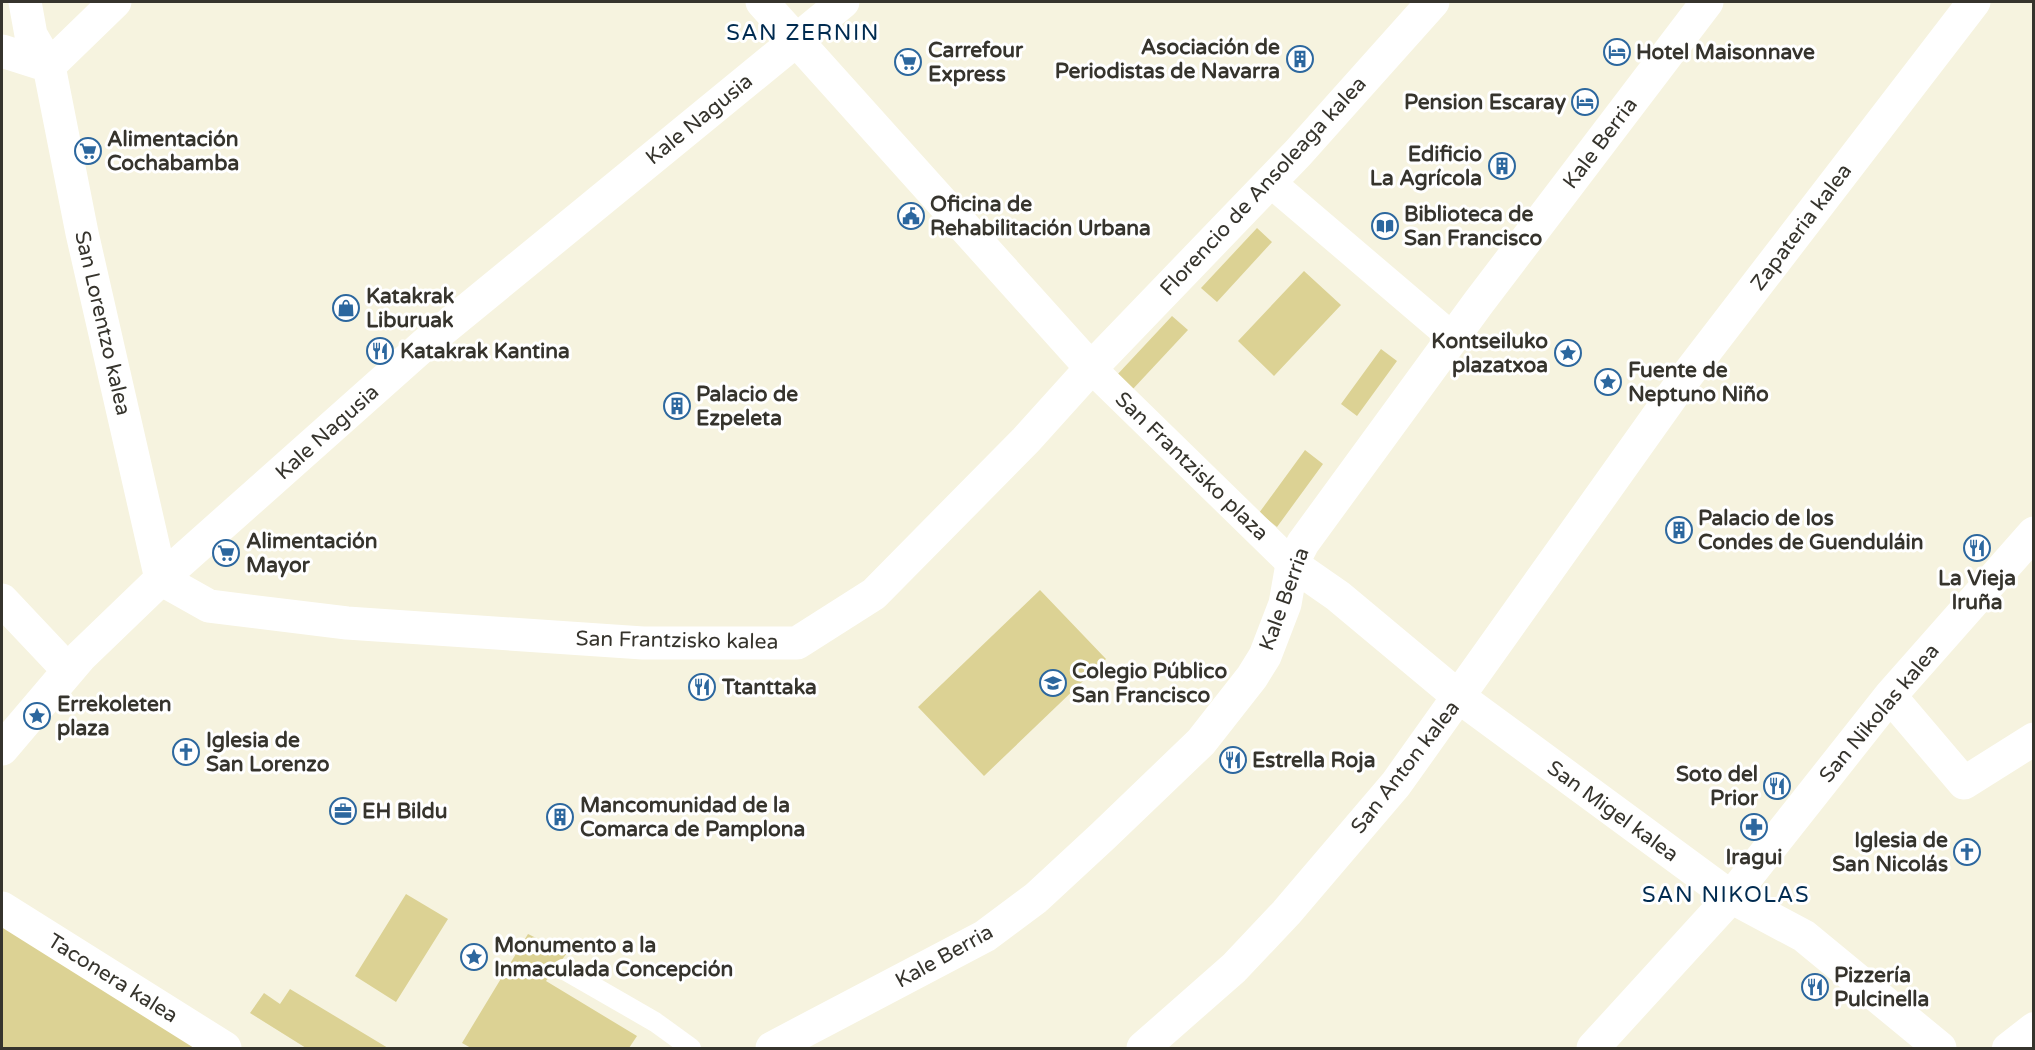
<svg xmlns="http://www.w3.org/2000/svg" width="2035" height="1050" viewBox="0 0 2035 1050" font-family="'Varela Round',sans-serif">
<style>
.green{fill:#dcd294}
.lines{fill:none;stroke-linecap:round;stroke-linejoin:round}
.service{stroke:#fff;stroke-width:20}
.pedestrian{stroke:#fff;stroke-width:30}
.minor{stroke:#fff;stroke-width:33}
.tertiary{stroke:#fff;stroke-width:33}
.labels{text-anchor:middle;stroke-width:6;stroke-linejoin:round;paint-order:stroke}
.poi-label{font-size:21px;font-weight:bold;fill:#36342d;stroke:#fff;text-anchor:start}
.street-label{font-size:21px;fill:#36342d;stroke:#fff}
.neighbourhood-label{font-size:22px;letter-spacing:1.5px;fill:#002b50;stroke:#fff}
</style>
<rect width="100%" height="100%" fill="#f6f3df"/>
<!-- green -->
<path class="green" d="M1257,228L1272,242L1217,302L1201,288Z
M1304,271L1341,305L1274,376L1238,341Z
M1172,316L1188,330L1132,390L1116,376Z
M1381,349L1397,361L1357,416L1341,404Z
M1305,450L1323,464L1277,527L1259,513Z
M1040,590L1106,659L984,776L918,707Z
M406,894L448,919L396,1002L355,976Z
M2,922L199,1048H2Z
M528,934L567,953L546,981L637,1036L629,1048H471L462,1043Z
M290,989L388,1048H306L250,1013L264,993L280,1004Z"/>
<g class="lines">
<!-- service -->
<path class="service" d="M563,969L655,1022L691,1048"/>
<!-- pedestrian -->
<path class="pedestrian" d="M1270,182L1453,338
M1091,368L1292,564
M2007,1048L2034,1027"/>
<!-- minor -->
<path class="minor" d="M25,2L31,35L49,66L82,233L161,579
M762,2L1091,368
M2,51L49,66
M49,66L115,2
M1292,564L1338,596L1459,697L1731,897L1804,936L1940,1048
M161,579L209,606L347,623L643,643H797L874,594L1026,440L1091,368L1298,153L1433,2
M2,600L68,670
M1890,696L1964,783L2034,739
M2,749L81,656L161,579L424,345L843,2
M772,1048L985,936L1036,898L1103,836L1201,742L1252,677L1265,656L1285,604L1292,564L1303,543L1479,302L1707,2
M1143,1048L1234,968L1286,913L1396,784L1682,382L1974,2
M1593,1048L1731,897L1890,696L2034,533"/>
<!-- tertiary -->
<path class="tertiary" d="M2,908L225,1048"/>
</g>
<!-- icons -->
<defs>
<symbol id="hotel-ring" viewBox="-11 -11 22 22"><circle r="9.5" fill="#fff" stroke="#2c679e" stroke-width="1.5"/><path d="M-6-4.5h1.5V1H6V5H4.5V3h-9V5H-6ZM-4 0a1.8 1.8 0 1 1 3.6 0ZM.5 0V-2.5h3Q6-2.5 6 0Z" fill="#2c679e"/></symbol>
<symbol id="building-ring" viewBox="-11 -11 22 22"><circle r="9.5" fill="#fff" stroke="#2c679e" stroke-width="1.5"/><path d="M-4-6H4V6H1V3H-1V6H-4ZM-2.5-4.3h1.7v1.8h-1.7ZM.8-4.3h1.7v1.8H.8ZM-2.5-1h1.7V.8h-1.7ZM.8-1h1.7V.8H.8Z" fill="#2c679e"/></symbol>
<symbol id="supermarket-ring" viewBox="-11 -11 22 22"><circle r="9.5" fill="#fff" stroke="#2c679e" stroke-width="1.5"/><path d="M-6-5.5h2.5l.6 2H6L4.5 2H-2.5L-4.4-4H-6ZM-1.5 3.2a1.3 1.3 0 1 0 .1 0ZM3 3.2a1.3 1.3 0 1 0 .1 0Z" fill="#2c679e"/></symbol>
<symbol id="civic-ring" viewBox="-11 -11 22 22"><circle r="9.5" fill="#fff" stroke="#2c679e" stroke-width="1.5"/><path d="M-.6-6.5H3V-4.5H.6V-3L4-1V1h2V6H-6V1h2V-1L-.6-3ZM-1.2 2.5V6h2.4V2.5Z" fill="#2c679e"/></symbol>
<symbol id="library-ring" viewBox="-11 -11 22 22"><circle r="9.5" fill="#fff" stroke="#2c679e" stroke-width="1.5"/><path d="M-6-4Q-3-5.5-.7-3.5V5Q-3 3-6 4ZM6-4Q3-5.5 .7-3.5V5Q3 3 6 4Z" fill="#2c679e"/></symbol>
<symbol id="shop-ring" viewBox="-11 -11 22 22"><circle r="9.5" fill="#fff" stroke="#2c679e" stroke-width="1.5"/><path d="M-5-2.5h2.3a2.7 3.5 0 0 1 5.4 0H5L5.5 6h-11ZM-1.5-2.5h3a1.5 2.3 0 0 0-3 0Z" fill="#2c679e"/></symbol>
<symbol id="restaurant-ring" viewBox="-11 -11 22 22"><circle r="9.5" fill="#fff" stroke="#2c679e" stroke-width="1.5"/><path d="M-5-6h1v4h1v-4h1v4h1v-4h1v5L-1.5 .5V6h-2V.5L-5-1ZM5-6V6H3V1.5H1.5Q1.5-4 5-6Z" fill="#2c679e"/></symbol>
<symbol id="sight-ring" viewBox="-11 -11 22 22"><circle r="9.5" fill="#fff" stroke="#2c679e" stroke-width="1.5"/><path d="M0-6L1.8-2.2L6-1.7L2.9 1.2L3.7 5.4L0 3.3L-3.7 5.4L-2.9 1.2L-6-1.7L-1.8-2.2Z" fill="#2c679e"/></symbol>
<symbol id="school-ring" viewBox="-11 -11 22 22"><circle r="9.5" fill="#fff" stroke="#2c679e" stroke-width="1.5"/><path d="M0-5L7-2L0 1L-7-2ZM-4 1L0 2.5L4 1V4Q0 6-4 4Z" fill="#2c679e"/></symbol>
<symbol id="church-ring" viewBox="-11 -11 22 22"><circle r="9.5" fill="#fff" stroke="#2c679e" stroke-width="1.5"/><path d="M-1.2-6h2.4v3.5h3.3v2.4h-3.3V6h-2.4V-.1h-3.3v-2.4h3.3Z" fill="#2c679e"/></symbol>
<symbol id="office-ring" viewBox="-11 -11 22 22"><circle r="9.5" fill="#fff" stroke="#2c679e" stroke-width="1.5"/><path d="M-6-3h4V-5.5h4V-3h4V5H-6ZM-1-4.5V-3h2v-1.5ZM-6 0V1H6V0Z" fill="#2c679e"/></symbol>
<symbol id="pharmacy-ring" viewBox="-11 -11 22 22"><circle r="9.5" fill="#fff" stroke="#2c679e" stroke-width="1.5"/><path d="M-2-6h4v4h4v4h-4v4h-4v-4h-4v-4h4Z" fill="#2c679e"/></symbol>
</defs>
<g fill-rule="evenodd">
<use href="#hotel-ring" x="1602" y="37" width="30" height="30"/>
<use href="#building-ring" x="1285" y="44" width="30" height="30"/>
<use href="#supermarket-ring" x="893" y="47" width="30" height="30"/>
<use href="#hotel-ring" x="1570" y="87" width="30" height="30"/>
<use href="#supermarket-ring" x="73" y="136" width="30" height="30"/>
<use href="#building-ring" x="1487" y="151" width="30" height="30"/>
<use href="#civic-ring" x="896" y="201" width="30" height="30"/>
<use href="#library-ring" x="1370" y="211" width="30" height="30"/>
<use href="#shop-ring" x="331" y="293" width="30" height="30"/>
<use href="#restaurant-ring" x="365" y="336" width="30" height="30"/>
<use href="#sight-ring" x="1553" y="338" width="30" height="30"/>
<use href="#sight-ring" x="1593" y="367" width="30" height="30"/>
<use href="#building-ring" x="662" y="391" width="30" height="30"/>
<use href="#building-ring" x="1664" y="515" width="30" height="30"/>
<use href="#restaurant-ring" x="1962" y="533" width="30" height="30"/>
<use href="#supermarket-ring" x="211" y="538" width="30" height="30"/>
<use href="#school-ring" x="1038" y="668" width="30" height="30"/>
<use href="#restaurant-ring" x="687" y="672" width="30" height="30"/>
<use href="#sight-ring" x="22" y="701" width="30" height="30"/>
<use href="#church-ring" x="171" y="737" width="30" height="30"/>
<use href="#restaurant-ring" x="1218" y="745" width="30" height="30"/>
<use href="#restaurant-ring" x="1762" y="771" width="30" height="30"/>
<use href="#office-ring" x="328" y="796" width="30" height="30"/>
<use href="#building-ring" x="545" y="802" width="30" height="30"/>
<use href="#pharmacy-ring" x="1739" y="812" width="30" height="30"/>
<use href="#church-ring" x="1952" y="837" width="30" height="30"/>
<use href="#sight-ring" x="459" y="942" width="30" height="30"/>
<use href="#restaurant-ring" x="1800" y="972" width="30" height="30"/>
</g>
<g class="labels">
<!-- poi labels -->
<g class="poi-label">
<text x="1280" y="54" text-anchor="end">Asociación de<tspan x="1280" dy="24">Periodistas de Navarra</tspan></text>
<text x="928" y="57">Carrefour<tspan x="928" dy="24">Express</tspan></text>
<text x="1636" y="59">Hotel Maisonnave</text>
<text x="1566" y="109" text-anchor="end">Pension Escaray</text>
<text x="107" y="146">Alimentación<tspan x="107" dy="24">Cochabamba</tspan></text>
<text x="1482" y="161" text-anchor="end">Edificio<tspan x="1482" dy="24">La Agrícola</tspan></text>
<text x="930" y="211">Oficina de<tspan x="930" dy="24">Rehabilitación Urbana</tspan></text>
<text x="1404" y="221">Biblioteca de<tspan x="1404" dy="24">San Francisco</tspan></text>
<text x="366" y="303">Katakrak<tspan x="366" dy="24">Liburuak</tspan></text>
<text x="1548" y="348" text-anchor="end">Kontseiluko<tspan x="1548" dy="24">plazatxoa</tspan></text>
<text x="400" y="358">Katakrak Kantina</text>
<text x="1628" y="377">Fuente de<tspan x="1628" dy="24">Neptuno Niño</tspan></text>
<text x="696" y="401">Palacio de<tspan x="696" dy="24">Ezpeleta</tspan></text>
<text x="1698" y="525">Palacio de los<tspan x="1698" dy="24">Condes de Guenduláin</tspan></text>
<text x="246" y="548">Alimentación<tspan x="246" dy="24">Mayor</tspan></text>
<text x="1977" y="585" text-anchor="middle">La Vieja<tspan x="1977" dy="24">Iruña</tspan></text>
<text x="1072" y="678">Colegio Público<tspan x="1072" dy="24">San Francisco</tspan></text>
<text x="722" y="694">Ttanttaka</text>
<text x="57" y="711">Errekoleten<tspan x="57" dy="24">plaza</tspan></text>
<text x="206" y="747">Iglesia de<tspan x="206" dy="24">San Lorenzo</tspan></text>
<text x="1252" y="767">Estrella Roja</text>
<text x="1758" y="781" text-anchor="end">Soto del<tspan x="1758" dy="24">Prior</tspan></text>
<text x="580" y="812">Mancomunidad de la<tspan x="580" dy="24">Comarca de Pamplona</tspan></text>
<text x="362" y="818">EH Bildu</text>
<text x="1948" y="847" text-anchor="end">Iglesia de<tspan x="1948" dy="24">San Nicolás</tspan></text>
<text x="1754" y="864" text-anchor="middle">Iragui</text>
<text x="494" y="952">Monumento a la<tspan x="494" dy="24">Inmaculada Concepción</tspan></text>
<text x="1834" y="982">Pizzería<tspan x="1834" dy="24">Pulcinella</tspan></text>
</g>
<!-- street labels -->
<g class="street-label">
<text transform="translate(699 119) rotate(-39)" y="7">Kale Nagusia</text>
<text transform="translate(1600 143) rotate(-53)" y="7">Kale Berria</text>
<text transform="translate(1263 186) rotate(-47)" y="7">Florencio de Ansoleaga kalea</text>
<text transform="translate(1801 227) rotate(-53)" y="7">Zapateria kalea</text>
<text transform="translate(103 323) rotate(77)" y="7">San Lorentzo kalea</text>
<text transform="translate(327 432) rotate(-42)" y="7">Kale Nagusia</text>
<text transform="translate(1192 466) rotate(44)" y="7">San Frantzisko plaza</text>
<text transform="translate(1284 599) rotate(-70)" y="7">Kale Berria</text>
<text transform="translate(677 640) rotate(1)" y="7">San Frantzisko kalea</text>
<text transform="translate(1879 713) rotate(-50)" y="7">San Nikolas kalea</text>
<text transform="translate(1405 767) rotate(-52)" y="7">San Anton kalea</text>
<text transform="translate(1613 811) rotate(36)" y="7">San Migel kalea</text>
<text transform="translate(944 956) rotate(-29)" y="7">Kale Berria</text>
<text transform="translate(113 978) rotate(32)" y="7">Taconera kalea</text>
</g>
<!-- neighbourhood labels -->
<g class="neighbourhood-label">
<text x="803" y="40">SAN ZERNIN</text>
<text x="1726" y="902">SAN NIKOLAS</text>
</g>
</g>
<!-- border -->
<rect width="2035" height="1050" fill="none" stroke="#36342d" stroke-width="6"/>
</svg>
